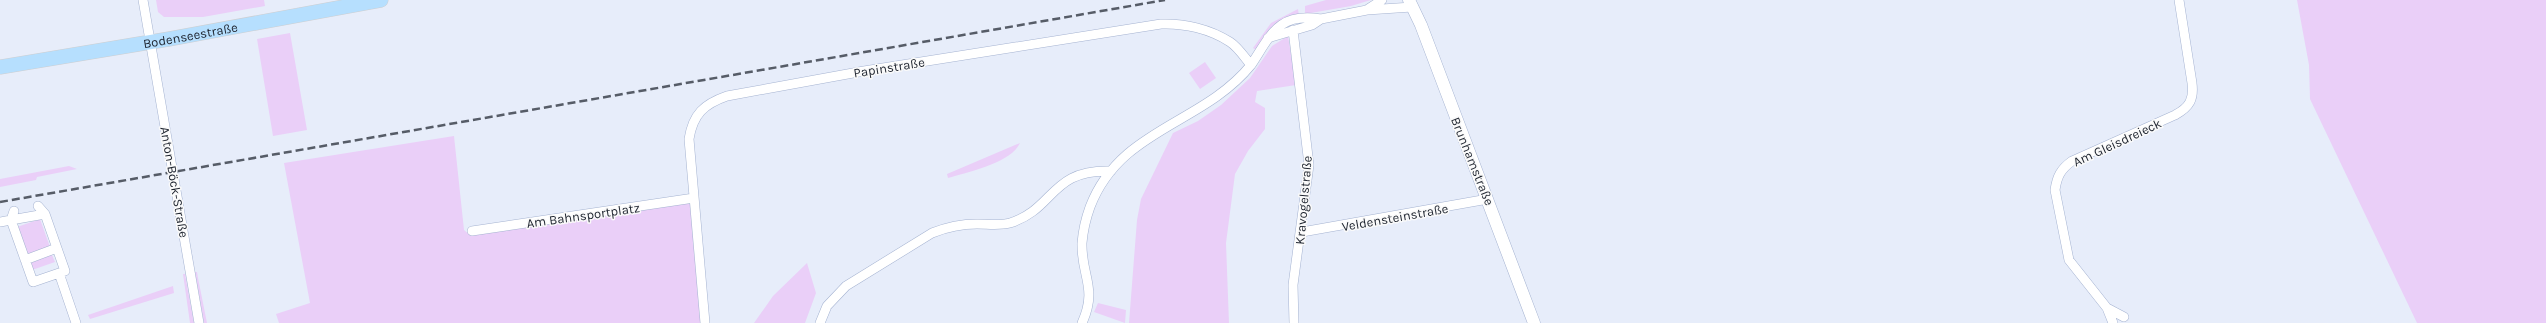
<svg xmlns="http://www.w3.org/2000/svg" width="2546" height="323" viewBox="0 0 2546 323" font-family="Karla,sans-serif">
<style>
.green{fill:#eacff8}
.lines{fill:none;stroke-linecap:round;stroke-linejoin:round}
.street-casing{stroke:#a5b3d1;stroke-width:10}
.secondary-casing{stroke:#a5b3d1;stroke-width:13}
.primary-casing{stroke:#cecfd1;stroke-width:15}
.street{stroke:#fff;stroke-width:9}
.secondary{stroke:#fff;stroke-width:12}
.primary{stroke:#b6dffe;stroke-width:14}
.rail{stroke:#565c67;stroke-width:2.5;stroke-dasharray:8 4;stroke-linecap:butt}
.labels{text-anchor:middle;stroke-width:3;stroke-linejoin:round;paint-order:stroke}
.street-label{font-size:13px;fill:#1e242f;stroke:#fafafa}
</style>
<rect width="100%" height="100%" fill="#e7edfa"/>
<!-- green -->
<path class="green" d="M156,0H264L265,6L203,17H164L158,12Z
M1326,0H1371L1351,6L1305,14V6Z
M2297,0H2546V323H2417L2310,99L2309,65Z
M1298,9L1299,16C1274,23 1270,28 1256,50L1253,48L1271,23Z
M290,33L307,130L273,136L257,39Z
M1288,36L1296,85L1257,91L1255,102L1265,108V129L1248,151L1235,174L1226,243L1229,323H1129L1137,220L1141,199L1173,133L1198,121L1221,105L1250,78L1272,46Z
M1205,62L1216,78L1200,89L1189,73Z
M454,136L464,230L470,235L690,195L701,323H279L276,314L310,303L284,163Z
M1020,143C1011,163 968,172 948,178L947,174Z
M69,166L77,169L37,177L36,180L0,187V179Z
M40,219L50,247L26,255L17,227Z
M52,255L55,262L32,270L30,263Z
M807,263L816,293L805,323H754L773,296Z
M195,272H197L198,278L207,323H204Z
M183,274H185L194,323H190Z
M173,286L174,293L90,319L88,315Z
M1098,303L1126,310L1125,323L1094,312Z"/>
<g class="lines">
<defs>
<path id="street" d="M143,0L199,323
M1368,9L1382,0
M1293,30L1309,165L1293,285L1294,323
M1268,38L1312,25L1321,19L1367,10L1412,7
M14,211L11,220L45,214
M0,222L11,220L33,282L65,271L45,214L38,206
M472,231L694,198
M1302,232L1488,199
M25,260L57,248
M59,273L76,323
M2107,308L2113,323
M2124,317L2107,308L2069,260L2055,190C2057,176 2061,169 2072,161L2175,115C2190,107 2194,99 2192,83L2179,0
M705,323L689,139C693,114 704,104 727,96L864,71L1161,24C1184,23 1210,29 1230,42C1238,47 1245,58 1251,65C1271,35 1278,12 1321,19
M820,323L827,306L846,286L932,233C947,227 960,224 977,224C988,224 999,226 1010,223C1055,209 1050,169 1111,171
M1082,323C1098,288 1081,276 1082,243C1083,231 1086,218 1090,207C1120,128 1202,125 1251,65"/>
<path id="secondary" d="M1409,0L1421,25L1534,323"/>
<g id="primary">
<path id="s1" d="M0,67L169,39L381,0"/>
</g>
</defs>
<!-- street casing -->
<use href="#street" class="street-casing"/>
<!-- secondary casing -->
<use href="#secondary" class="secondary-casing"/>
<!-- primary casing -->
<use href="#primary" class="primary-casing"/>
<!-- street -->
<use href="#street" class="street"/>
<!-- secondary -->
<use href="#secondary" class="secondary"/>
<!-- primary -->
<use href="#primary" class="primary"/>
<!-- rail -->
<path class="rail" d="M0,202L1165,0"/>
</g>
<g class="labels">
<!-- street labels -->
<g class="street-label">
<text dy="5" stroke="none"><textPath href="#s1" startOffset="193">Bodenseestraße</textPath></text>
<text transform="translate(889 67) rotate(-9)" y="5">Papinstraße</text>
<text transform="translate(2117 142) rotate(-25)" y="5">Am Gleisdreieck</text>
<text transform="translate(1473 161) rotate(68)" y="5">Brunhamstraße</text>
<text transform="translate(175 182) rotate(80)" y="5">Anton-Böck-Straße</text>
<text transform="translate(1303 200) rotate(-85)" y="5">Kravogelstraße</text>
<text transform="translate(583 215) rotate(-8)" y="5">Am Bahnsportplatz</text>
<text transform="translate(1395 217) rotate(-10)" y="5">Veldensteinstraße</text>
</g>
</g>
</svg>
